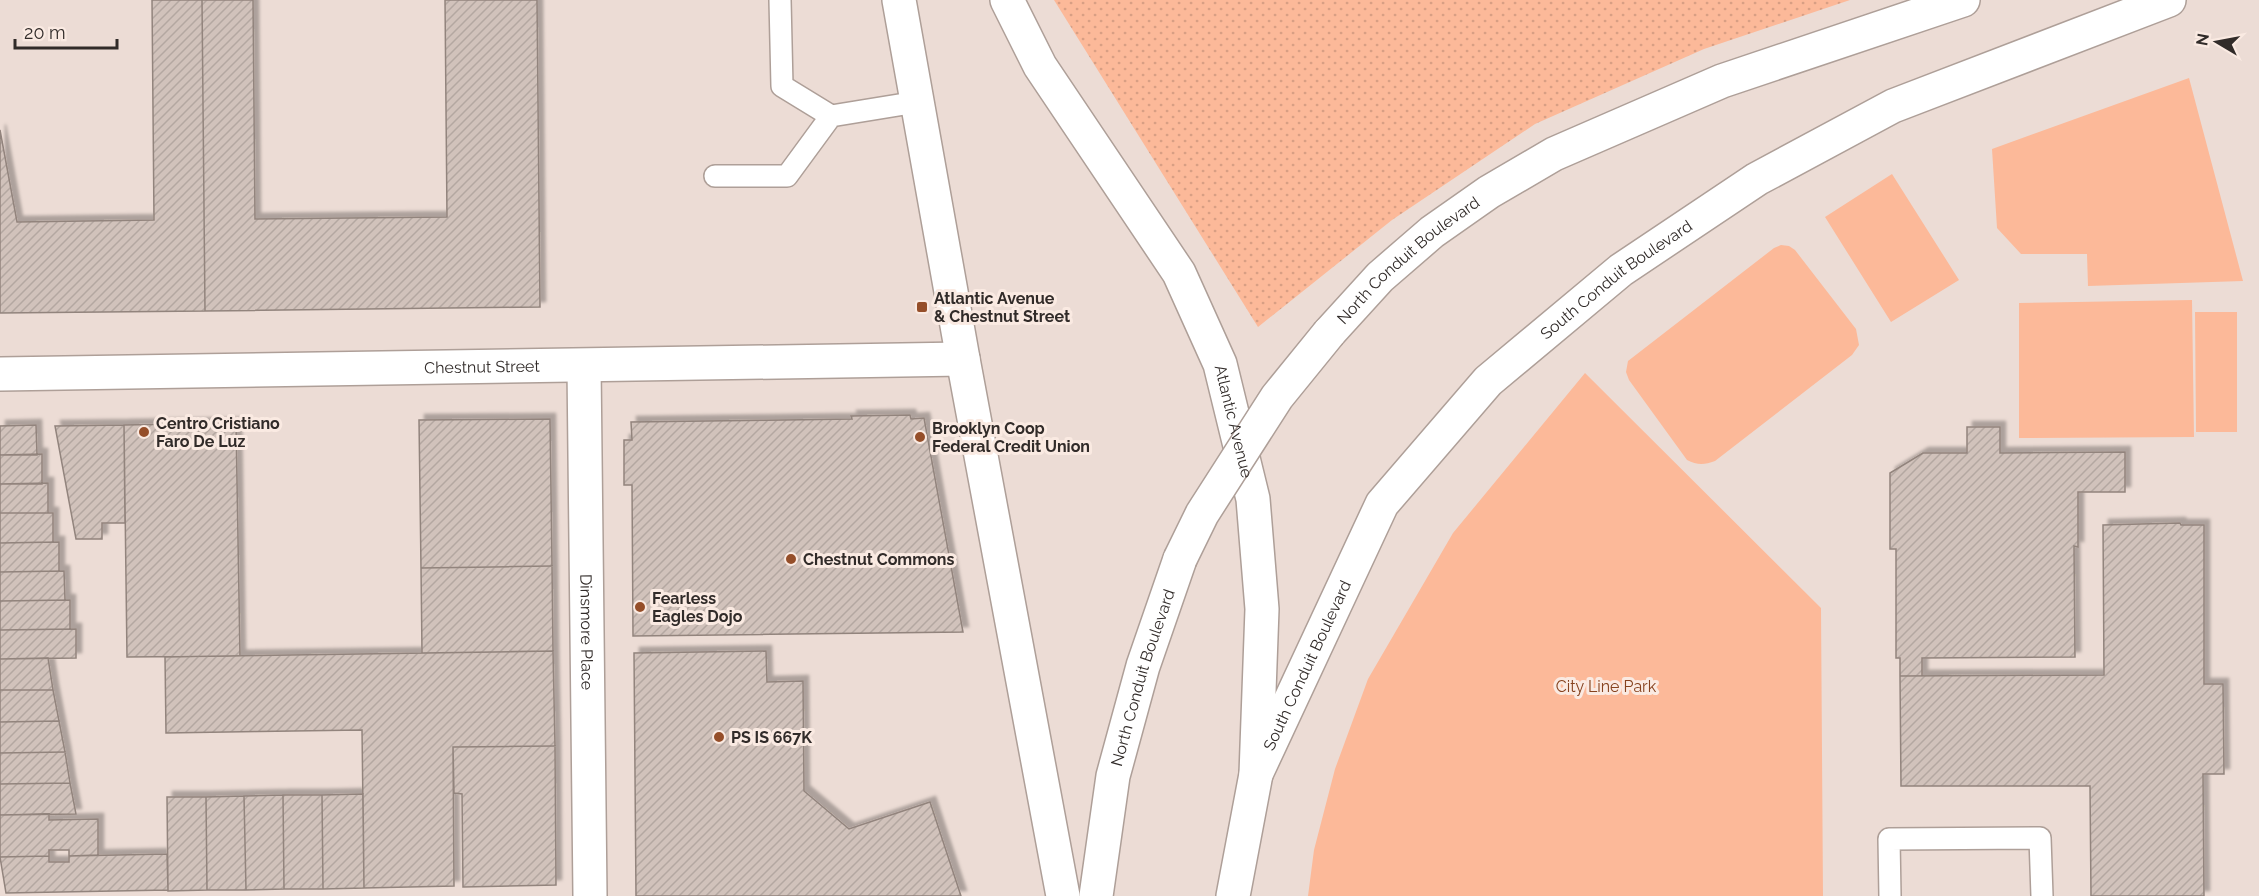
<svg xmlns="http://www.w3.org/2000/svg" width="2259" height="896" viewBox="0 0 2259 896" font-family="Raleway,sans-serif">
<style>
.grass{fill:url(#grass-dots)}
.park{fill:#fcb999}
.building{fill:url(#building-hatch);stroke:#92847d;stroke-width:1.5;filter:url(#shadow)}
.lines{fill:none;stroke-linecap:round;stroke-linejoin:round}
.lane-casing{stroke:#ae9f98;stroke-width:24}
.street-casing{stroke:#ae9f98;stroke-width:36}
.primary-casing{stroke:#ae9f98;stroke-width:36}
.lane{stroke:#fff;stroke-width:21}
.street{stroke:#fff;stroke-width:33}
.primary{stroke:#fff;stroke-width:33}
.primary-bridge-casing{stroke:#ae9f98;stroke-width:36;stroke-linecap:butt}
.primary-bridge{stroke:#fff;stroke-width:33}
.poi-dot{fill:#954e29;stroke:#faeae2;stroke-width:2}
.labels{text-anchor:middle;stroke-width:6;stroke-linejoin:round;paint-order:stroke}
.street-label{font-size:16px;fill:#312b29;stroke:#faeae2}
.poi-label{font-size:16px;font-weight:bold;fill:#312b29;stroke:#faeae2;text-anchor:start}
.park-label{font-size:16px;fill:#86421e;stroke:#faeae2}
</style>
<defs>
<pattern id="grass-dots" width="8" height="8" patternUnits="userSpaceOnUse" patternTransform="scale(1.5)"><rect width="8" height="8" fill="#fcb999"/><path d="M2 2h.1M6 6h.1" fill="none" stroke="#d89f84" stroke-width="1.8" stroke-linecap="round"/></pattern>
<pattern id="building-hatch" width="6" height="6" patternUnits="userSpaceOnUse" patternTransform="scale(1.5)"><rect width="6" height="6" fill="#d1c2bb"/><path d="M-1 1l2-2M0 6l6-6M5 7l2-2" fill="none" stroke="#b4a7a1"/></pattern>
<filter id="shadow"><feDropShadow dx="5.5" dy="-5.5" stdDeviation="1.5" flood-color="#0004"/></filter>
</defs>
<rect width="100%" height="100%" fill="#ecdcd5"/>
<!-- grass -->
<path class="grass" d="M1054,0H1850L1704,49L1535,124L1392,220L1258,327Z"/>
<!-- park -->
<path class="park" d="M2189,78L2243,281L2088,286L2087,254H2021L1997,228L1992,149Z
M1892,174L1959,280L1891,322L1825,217Z
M1781,245L1789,246L1795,250L1856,329L1859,345L1852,355L1715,461C1704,465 1697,465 1687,460L1629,380L1626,372L1628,361L1774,248Z
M2192,300L2194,437L2019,438V303Z
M2195,312H2237V432H2196Z
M1585,373L1821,608L1823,896H1308L1314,850L1335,769L1368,679L1453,533Z"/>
<!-- building -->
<path class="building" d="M152,0H202L205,311L0,313V130L17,222L154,220Z
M202,0H253L255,219L447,217L445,0H537L540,307L205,311Z
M910,415L911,419L924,418L963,632L633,636L632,485H624V440H632L631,422L852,419L851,416Z
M550,419L552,566L421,568L419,420Z
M236,423L240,656L127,657L124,425Z
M36,425L37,455H0V426Z
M124,425L125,523H102V539H76L55,426Z
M1967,427H2000V453L2125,452V492H2078V547L2074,546L2075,657L1922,658V676H1900V658H1896V549H1890V473L1923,453H1967Z
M42,454V484H0V455Z
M48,483V513H0V484Z
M0,513H53V542L0,543Z
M2180,523L2181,525H2204V684H2223L2224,774H2203L2204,896H2091L2090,786H1901L1900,676L2104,675L2103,525Z
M59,542V571L0,572V543Z
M552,566L553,651L422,653L421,568Z
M64,571L65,600L0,601V572Z
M70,600V629L0,630V601Z
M76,629V658L0,659V630Z
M553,651L555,746L453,747L454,886L364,888L362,730L166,733L165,657Z
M766,651L767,682L803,681L804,791L849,829L930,802L961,896H636L634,653Z
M48,658L53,690H0V659Z
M0,690H53L59,721L0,722Z
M59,721L65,752L0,753V722Z
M555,746L556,885L463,887L462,794L454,793L453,747Z
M65,752L70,783L0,784V753Z
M70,783L76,814L0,815V784Z
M363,794L364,888L323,889L322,795Z
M283,795L284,889L246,890L244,796Z
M283,795H322L323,889H284Z
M244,796L246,890H207L206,797Z
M167,797H206L207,890L168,891Z
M49,814V820L98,819V855L69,856V850H49V856L0,857V815Z
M167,854L168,890L6,893L0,857L49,856V862H69V856Z"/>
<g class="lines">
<defs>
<path id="lane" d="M780,0L782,86L831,116L917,102
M715,176H787L831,116
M1890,896L1889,839L2040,838L2042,896"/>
<g id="street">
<path id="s1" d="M584,366L590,896"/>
<path id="s2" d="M0,374L963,359"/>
</g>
<g id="primary">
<path d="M899,0L963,359L1063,896"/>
<path id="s3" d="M1007,0L1040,66L1179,273L1220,364L1253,499L1262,609L1256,774L1233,896"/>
<path id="s4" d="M1329,333L1380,277L1432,232L1489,192L1554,154L1722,81L1963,0"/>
<path id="s5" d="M1256,774L1382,504L1488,381L1621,270L1757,179L1893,106L2169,0"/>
<path id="s6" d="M1096,896L1113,776L1143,666L1180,559"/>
</g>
</defs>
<!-- lane casing -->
<use href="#lane" class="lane-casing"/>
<!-- street casing -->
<use href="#street" class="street-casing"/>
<!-- primary casing -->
<use href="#primary" class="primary-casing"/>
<!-- lane -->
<use href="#lane" class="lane"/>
<!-- street -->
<use href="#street" class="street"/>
<!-- primary -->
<use href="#primary" class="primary"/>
<defs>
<path id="primary-bridge" d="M1180,559L1202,514L1277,397L1329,333"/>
</defs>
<!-- primary-bridge casing -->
<use href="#primary-bridge" class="primary-bridge-casing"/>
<!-- primary-bridge -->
<use href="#primary-bridge" class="primary-bridge"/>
</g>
<!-- markers -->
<g class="poi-dot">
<rect x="916" y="301" width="12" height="12" rx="3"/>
<circle cx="144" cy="432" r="6"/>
<circle cx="920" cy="437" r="6"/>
<circle cx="791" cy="559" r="6"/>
<circle cx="640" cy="607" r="6"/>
<circle cx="719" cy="737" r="6"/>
</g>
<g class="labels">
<!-- street labels -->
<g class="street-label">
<text dy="6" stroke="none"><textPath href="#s4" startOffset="108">North Conduit Boulevard</textPath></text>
<text dy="6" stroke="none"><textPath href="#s5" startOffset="624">South Conduit Boulevard</textPath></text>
<text dy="6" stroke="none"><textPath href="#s2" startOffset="482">Chestnut Street</textPath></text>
<text dy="6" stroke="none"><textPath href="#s3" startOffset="482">Atlantic Avenue</textPath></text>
<text dy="6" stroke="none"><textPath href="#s1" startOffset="266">Dinsmore Place</textPath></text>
<text dy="6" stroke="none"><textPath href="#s5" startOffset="120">South Conduit Boulevard</textPath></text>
<text dy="6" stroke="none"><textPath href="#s6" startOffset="224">North Conduit Boulevard</textPath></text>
</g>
<!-- poi labels -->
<g class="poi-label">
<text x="934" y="304">Atlantic Avenue<tspan x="934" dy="18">&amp; Chestnut Street</tspan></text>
<text x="156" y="429">Centro Cristiano<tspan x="156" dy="18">Faro De Luz</tspan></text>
<text x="932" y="434">Brooklyn Coop<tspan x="932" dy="18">Federal Credit Union</tspan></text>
<text x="803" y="565">Chestnut Commons</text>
<text x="652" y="604">Fearless<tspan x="652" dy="18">Eagles Dojo</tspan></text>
<text x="731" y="743">PS IS 667K</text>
</g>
<!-- park labels -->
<g class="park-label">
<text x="1606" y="692">City Line Park</text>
</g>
</g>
<!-- north arrow -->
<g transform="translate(2217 42) rotate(280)" stroke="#faeae2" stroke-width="4.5" paint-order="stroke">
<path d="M0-4.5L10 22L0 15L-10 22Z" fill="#312b29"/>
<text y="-9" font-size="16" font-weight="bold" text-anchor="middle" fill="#312b29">N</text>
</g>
<!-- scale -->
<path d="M15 39v9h102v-9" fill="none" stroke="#312b29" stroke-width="3"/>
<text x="24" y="39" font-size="18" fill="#312b29" stroke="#faeae2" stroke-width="4.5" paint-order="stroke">20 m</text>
</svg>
